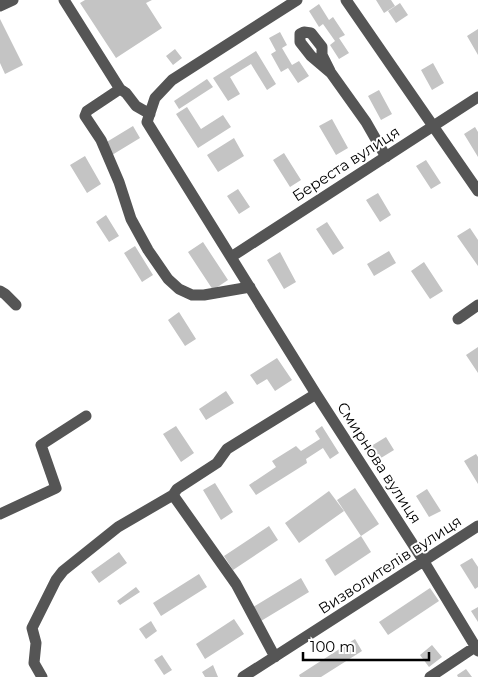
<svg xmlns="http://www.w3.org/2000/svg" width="478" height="677" viewBox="0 0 478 677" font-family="Montserrat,sans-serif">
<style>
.building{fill:#c4c4c4}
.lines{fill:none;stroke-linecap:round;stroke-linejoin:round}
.minor{stroke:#555;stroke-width:11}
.labels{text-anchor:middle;stroke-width:4;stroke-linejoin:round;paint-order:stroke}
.street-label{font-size:15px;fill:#000;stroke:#fff}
</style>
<rect width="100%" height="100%" fill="#fff"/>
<!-- building -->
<path class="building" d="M85,0H152L146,3L162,28L116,58L80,3Z
M376,0H391L395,6L384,13Z
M400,3L408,15L396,23L388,11Z
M319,4L329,20L333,17L345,35L339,38L349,53L339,59L330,45L335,41L323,24L319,27L309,11Z
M0,19L23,65L5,74L0,63Z
M478,29V55L467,36Z
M280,32L287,45L282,48L292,65L299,61L309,76L298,83L288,68L281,72L271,54L276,51L269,38Z
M175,49L182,58L173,65L166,56Z
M256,51L276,84L267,90L251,64L230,77L240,94L228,101L213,78Z
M433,63L444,83L432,90L421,70Z
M207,79L213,87L179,109L174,101Z
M379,90L392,114L381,120L368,96Z
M187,107L201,129L223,115L231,127L198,148L176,114Z
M332,119L348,148L336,155L319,126Z
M133,126L140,138L112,155L105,143Z
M475,127L478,132V157L464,134Z
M234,138L244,156L218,172L207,155Z
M284,153L301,180L290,187L273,160Z
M85,156L101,184L87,193L70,165Z
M426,160L441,183L431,189L416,166Z
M238,189L250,207L239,214L227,196Z
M378,193L391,215L380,222L366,200Z
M106,215L119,236L109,242L96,222Z
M327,222L344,248L333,255L316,229Z
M470,228L478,240V266L457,236Z
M203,242L228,280L213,290L188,252Z
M135,246L153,275L142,282L124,253Z
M389,251L396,263L374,276L367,264Z
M280,252L296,282L284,289L267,260Z
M424,262L443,291L430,299L411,271Z
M179,312L196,339L185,346L168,320Z
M478,347V373L466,355Z
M277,358L292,380L275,391L267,379L257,385L250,375Z
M226,391L234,403L206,420L199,409Z
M176,426L194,453L181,462L163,434Z
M322,426L339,453L330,459L323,448L306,459L307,463L256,495L249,485L276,467L272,461L296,446L301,451L320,439L315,431Z
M386,437L394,450L376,461L368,448Z
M476,454L478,457V484L464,461Z
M215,483L233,512L221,520L203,490Z
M355,488L379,524L361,536L337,500Z
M427,489L441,511L429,517L416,496Z
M329,491L344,511L299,543L285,523Z
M269,526L278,540L233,570L224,556Z
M361,536L371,552L335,576L325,560Z
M119,552L127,563L99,583L91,572Z
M472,558L478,567V587L475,589L460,565Z
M199,574L207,587L161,616L153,603Z
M301,578L309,592L261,621L253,607Z
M136,587L140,592L120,605L117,601Z
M430,588L439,601L388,635L379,622Z
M478,607V622L471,611Z
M234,619L244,634L205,659L196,644Z
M151,621L157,631L146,639L139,629Z
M355,639L362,651L321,677H300L299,675Z
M432,645L442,657L429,667L420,655Z
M162,655L172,670L164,675L154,660Z
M213,665L218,677H205L202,672Z
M466,669L472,677H458L457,675Z"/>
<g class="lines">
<!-- minor -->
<path class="minor" d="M64,0L120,89
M297,0L172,80L155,98L147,122L316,394L423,560L478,651
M346,0L478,191
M0,6L13,0
M330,71L322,55V47L311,33L304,32L300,34V42L311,56L331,73L366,122L386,157
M150,114L136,106L126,93L120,89L87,111L85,116L101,140L119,182L131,219L148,250L168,279L179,289L192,295H204L250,287
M231,257L478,97
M0,291L5,294L16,305
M458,319L478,305
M0,514L56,488L41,445L86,416
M275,657L236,584L173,495L177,489L217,463L227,449L316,394
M42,677L34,663L36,643L32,628L56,580L63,571L118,527L173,495
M243,677L478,526
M430,677L475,647"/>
</g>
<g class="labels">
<!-- street labels -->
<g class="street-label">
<text transform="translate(346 164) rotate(-33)" y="5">Береста вулиця</text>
<text transform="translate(379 463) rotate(57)" y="5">Смирнова вулиця</text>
<text transform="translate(390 565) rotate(-33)" y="5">Визволителів вулиця</text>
</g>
</g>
<!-- scale -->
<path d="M303 652v8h126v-8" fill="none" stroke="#000000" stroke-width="2.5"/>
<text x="310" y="652" font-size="15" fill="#000000" stroke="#ffffff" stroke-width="4" paint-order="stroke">100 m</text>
</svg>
